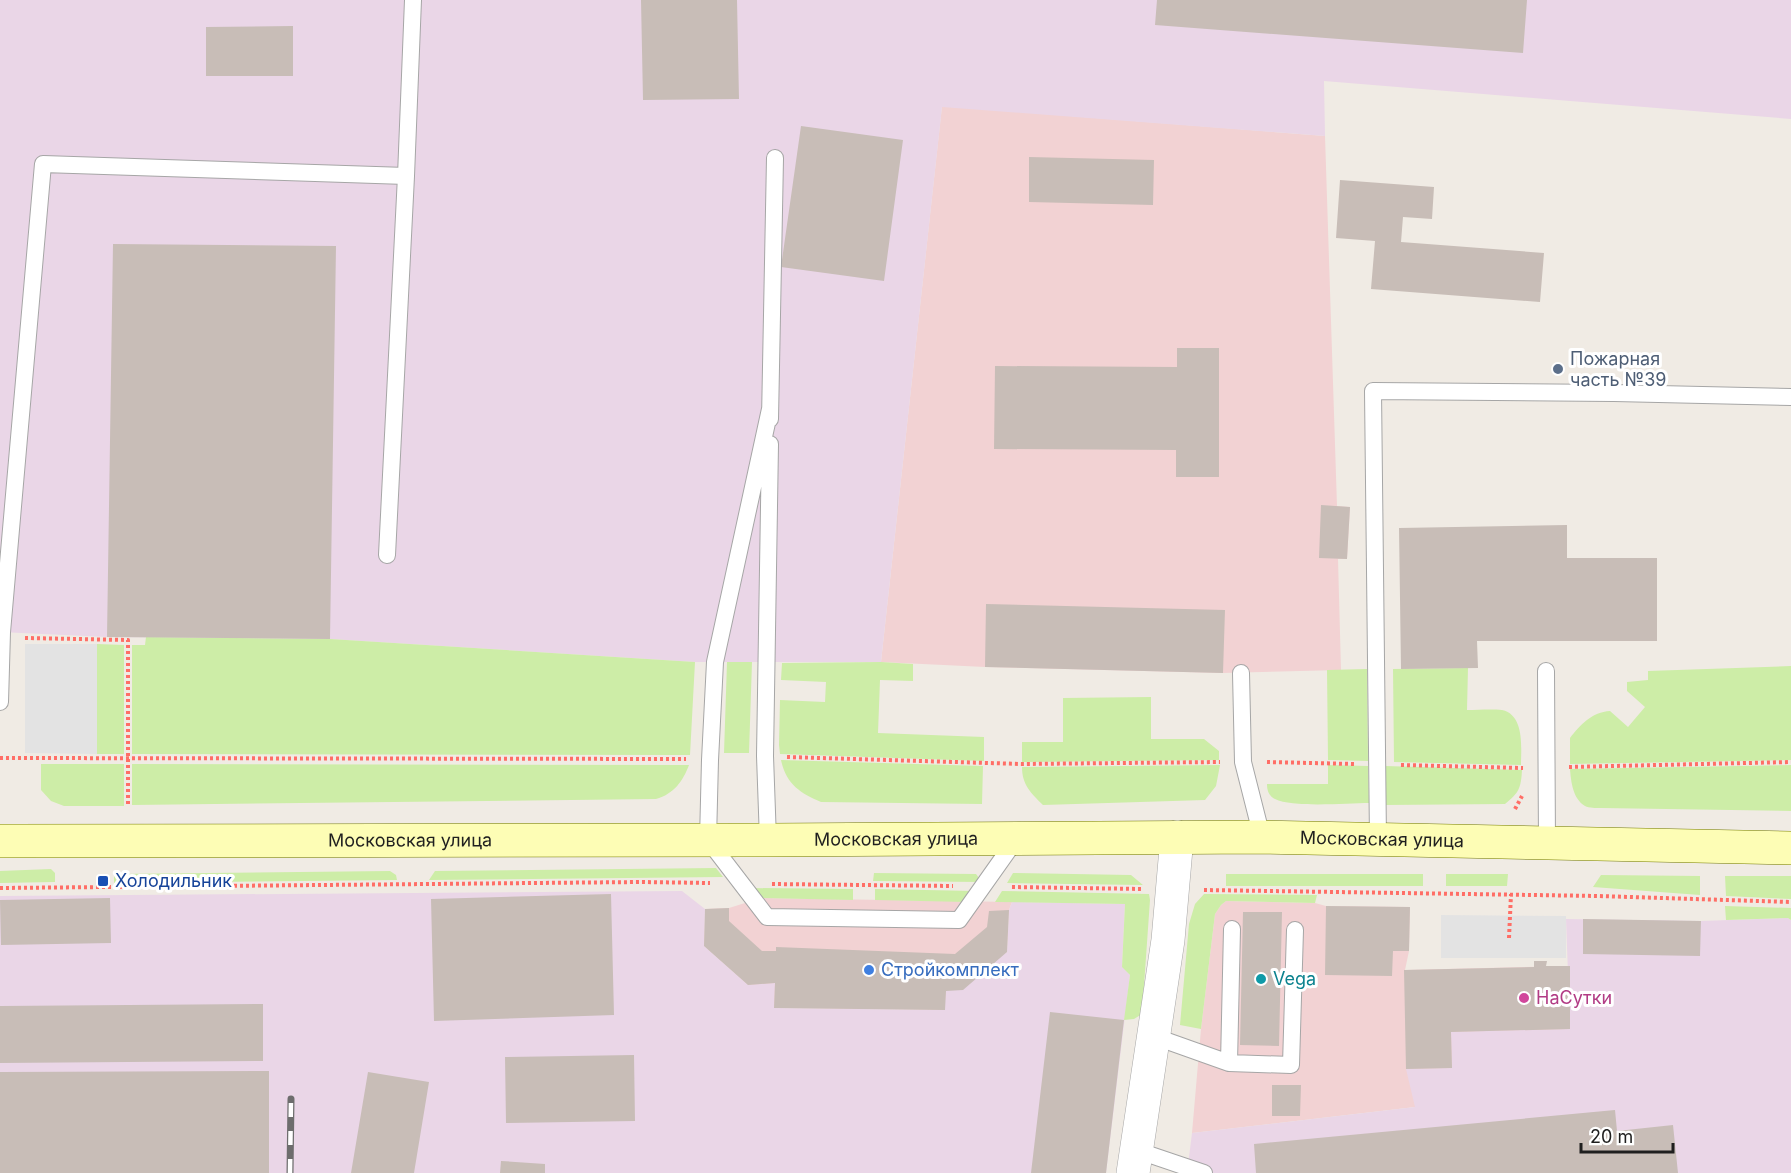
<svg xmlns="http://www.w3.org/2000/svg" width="1791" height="1173" viewBox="0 0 1791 1173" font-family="Inter,sans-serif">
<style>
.commercial{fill:#f2d2d3}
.industrial{fill:#ead6e7}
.grass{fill:#cdeda7}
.parking{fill:#e3e3e3}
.building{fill:#c8bdb7}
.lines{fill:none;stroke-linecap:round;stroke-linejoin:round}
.lane-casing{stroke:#a6a6a6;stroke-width:18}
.street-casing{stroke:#a6a6a6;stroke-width:34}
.secondary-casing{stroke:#747b00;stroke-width:34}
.path{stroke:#ff6e66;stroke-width:4;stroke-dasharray:3 3;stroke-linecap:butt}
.lane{stroke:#fff;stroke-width:16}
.street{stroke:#fff;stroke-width:33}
.secondary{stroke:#fdfdb5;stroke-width:33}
.rail-casing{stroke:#6d6d6d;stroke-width:7}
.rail{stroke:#fff;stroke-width:4.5;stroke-dasharray:14;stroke-linecap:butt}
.service-dot{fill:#5c6f8a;stroke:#fff;stroke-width:2}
.transit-dot{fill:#1a4fb4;stroke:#fff;stroke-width:2}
.shop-dot{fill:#3f7fe0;stroke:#fff;stroke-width:2}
.culture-dot{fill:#0f9aa8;stroke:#fff;stroke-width:2}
.hotel-dot{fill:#d1479c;stroke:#fff;stroke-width:2}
.labels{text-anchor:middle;stroke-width:6;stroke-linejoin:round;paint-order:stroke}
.service-label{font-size:18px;fill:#4e5e75;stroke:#fff;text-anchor:start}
.street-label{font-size:18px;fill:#1f1f1f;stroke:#fff}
.transit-label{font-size:18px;fill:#164399;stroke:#fff;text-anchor:start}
.shop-label{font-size:18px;fill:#366cbe;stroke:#fff;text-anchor:start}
.culture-label{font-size:18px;fill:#0d838f;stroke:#fff;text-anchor:start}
.hotel-label{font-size:18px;fill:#b23c85;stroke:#fff;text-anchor:start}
</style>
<rect width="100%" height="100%" fill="#f0ebe4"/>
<!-- commercial -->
<path class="commercial" d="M942,106L1325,136L1337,506L1350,507L1347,559H1338L1341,670L1223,673L985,667L881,662Z
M761,898L1012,902L1009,910L1007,952L945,1010L774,1008L704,946L705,909L729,908Z
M1226,901L1315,903L1326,906L1410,907L1409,951L1405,970L1570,966V1029L1452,1068L1415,1107L1192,1133L1201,1029L1215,914L1221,905Z"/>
<!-- industrial -->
<path class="industrial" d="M0,0H1791V119L1324,81L1325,136L942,107L881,662H695L330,639L107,637L0,632Z
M682,891L705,909L704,946L748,985L775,983L774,1008L944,1010L946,991L1007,952L1009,910L1012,902L1125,904L1122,966L1130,975L1106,1173H0V896Z
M1788,918L1791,920V1173H1187L1192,1133L1415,1107L1406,1069L1452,1068L1451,1032L1570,1029L1566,919L1701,921Z"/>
<!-- grass -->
<path class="grass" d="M146,637L330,639L695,662L690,755L132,754V645H145Z
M97,644L124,645V754H97Z
M727,662H752L749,753H724Z
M881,662L913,664V681L880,680L878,733L984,737V761L780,754L779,745L780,700L825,702L826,682L781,680L782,663Z
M1791,666V760L1570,764V738C1580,725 1592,712 1610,711L1628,727L1645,707L1627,691V682L1648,680V671Z
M1468,668L1467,710C1478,710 1491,709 1502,710C1525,715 1521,748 1521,765L1394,762L1393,669Z
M1367,669L1368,761L1328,760L1327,670Z
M1151,697V739H1204L1219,751V760L1022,762V742H1063V698Z
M781,760L983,766L982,804L821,802C800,793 786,784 781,760Z
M41,764H124V806H64L51,801L41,790Z
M132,764L689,765C683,781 674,794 656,799L132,805Z
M1220,765L1216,786L1205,800L1043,805C1031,793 1022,785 1022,767Z
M1328,765L1368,766L1369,803C1347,803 1293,808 1275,799C1269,796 1267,791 1267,784H1328Z
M1791,765V811L1601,808C1596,808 1589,808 1585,806C1573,799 1571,782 1570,769Z
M1385,766L1522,770C1521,788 1519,793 1505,804L1384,805Z
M716,868L723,877L429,880L435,871Z
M51,869L55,873V882L0,883V871Z
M390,871L396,875L397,880L114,883V874Z
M874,873L976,874L982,882L873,881Z
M1013,873L1131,875L1143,885L1007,883Z
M1226,874H1423V886H1226Z
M1446,874H1508L1507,886H1446Z
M1601,875L1700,876V895L1593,887Z
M1725,876H1791V899L1726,896Z
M751,888L853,889V900L761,898Z
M875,889L975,891L967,902L875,900Z
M1002,891L1149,894L1150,900L1142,1014L1134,1019L1124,1020L1130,975L1122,967L1125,904L995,902Z
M1204,894L1317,895L1315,903L1226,901L1221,905L1215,914L1201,1029L1180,1025L1189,924L1195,904Z
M1725,906L1791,908V920L1788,918L1726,920Z"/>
<!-- parking -->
<path class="parking" d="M25,644H97V754L25,753Z
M1441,915L1566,916V958H1441Z"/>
<!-- building -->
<path class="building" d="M641,0H737L739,99L643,100Z
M1157,0H1527L1523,53L1155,25Z
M293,26V76H206V27Z
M801,126L903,140L884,281L781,267Z
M1029,157L1154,160L1153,205L1029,202Z
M1340,180L1434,187L1432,219L1403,217L1401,242L1544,253L1540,302L1371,289L1375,241L1336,238Z
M113,244L336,246L330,639L107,637Z
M1177,348H1219V477H1176V450L994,449L995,366L1177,367Z
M1321,505L1350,507L1347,559L1319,558Z
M1567,525V558H1657V641H1477L1478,668L1401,669L1399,528Z
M986,604L1225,610L1223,673L985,667Z
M611,894L614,1015L434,1021L431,899Z
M110,898L111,943L1,945L0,900Z
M1326,906L1410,907L1409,951H1393L1392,976L1325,975Z
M729,908V921L762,951H776V947L955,954L987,927L989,911L1009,910L1007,952L963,990L946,991L945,1010L774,1008L775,983L748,985L704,946L705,909Z
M1243,912H1282L1279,1046L1240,1045Z
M1583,919L1701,921L1700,956L1583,954Z
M1534,961H1547L1546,966H1570V1029L1451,1032L1452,1068L1406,1069L1404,970L1534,967Z
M263,1004V1061L0,1063V1006Z
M1050,1012L1124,1020L1106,1173H1031Z
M634,1055L635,1121L506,1123L505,1057Z
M269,1071V1173H0V1072Z
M368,1072L429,1082L414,1173H351Z
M1272,1085H1301L1300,1116H1272Z
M1615,1110L1617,1131L1673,1125L1678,1173H1256L1254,1144Z
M501,1161L545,1164V1173H500Z"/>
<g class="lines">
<defs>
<path id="lane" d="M406,176L413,0
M770,409L715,662L710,760L708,840L767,917L959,920L1017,838
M770,419L775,158
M1546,671L1547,843
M1241,673L1243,762L1262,837
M0,702L2,632L43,164L406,176L387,555
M1378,839L1373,391L1614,393L1791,397
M768,840L765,756L770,444
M1232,929L1229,1063L1291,1065L1295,930
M1153,1036L1229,1063
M1136,1150L1204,1173"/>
<path id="street" d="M1133,1173L1168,940L1177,837"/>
<g id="secondary">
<path id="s1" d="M0,841L768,840L1262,837L1791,848"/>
</g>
</defs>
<!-- lane casing -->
<use href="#lane" class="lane-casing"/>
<!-- street casing -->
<use href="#street" class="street-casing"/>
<!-- secondary casing -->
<use href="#secondary" class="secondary-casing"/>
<!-- path -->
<path class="path" d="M25,638L128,640V806
M787,757L1022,764L1220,762
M0,758L686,759
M1267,762L1355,764
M1401,765L1523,768
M1569,767L1791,762
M1515,809L1522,796
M772,884L953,886
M1012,887L1142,889
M0,888L642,882L710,883
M1204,890L1598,896L1791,902
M1509,938L1511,894"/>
<!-- lane -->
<use href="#lane" class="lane"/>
<!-- street -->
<use href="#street" class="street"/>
<!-- secondary -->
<use href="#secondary" class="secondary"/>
<defs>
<path id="rail" d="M290,1173L291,1099"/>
</defs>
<!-- rail casing -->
<use href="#rail" class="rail-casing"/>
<!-- rail -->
<use href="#rail" class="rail"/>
</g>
<!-- markers -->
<circle class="service-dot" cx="1558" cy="369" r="6"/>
<rect class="transit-dot" x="97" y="875" width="12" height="12" rx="3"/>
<circle class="shop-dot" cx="869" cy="970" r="6"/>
<circle class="culture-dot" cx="1261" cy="979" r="6"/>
<circle class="hotel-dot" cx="1524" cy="998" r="6"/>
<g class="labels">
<!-- service labels -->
<g class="service-label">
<text x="1570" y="365">Пожарная<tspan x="1570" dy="21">часть №39</tspan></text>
</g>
<!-- street labels -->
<g class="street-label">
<text dy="6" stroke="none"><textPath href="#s1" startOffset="896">Московская улица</textPath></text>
<text dy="6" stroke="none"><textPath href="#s1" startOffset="1382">Московская улица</textPath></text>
<text dy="6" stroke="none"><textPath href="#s1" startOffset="410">Московская улица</textPath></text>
</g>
<!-- transit labels -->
<g class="transit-label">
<text x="115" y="887">Холодильник</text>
</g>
<!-- shop labels -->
<g class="shop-label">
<text x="881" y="976">Стройкомплект</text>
</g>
<!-- culture labels -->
<g class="culture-label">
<text x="1273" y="985">Vega</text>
</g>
<!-- hotel labels -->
<g class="hotel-label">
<text x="1536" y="1004">НаСутки</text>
</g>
</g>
<!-- scale -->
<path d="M1581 1143v9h92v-9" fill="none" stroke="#1f1f1f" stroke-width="3"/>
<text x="1590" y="1143" font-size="18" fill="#1f1f1f" stroke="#ffffff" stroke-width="4.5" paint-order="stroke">20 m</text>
</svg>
